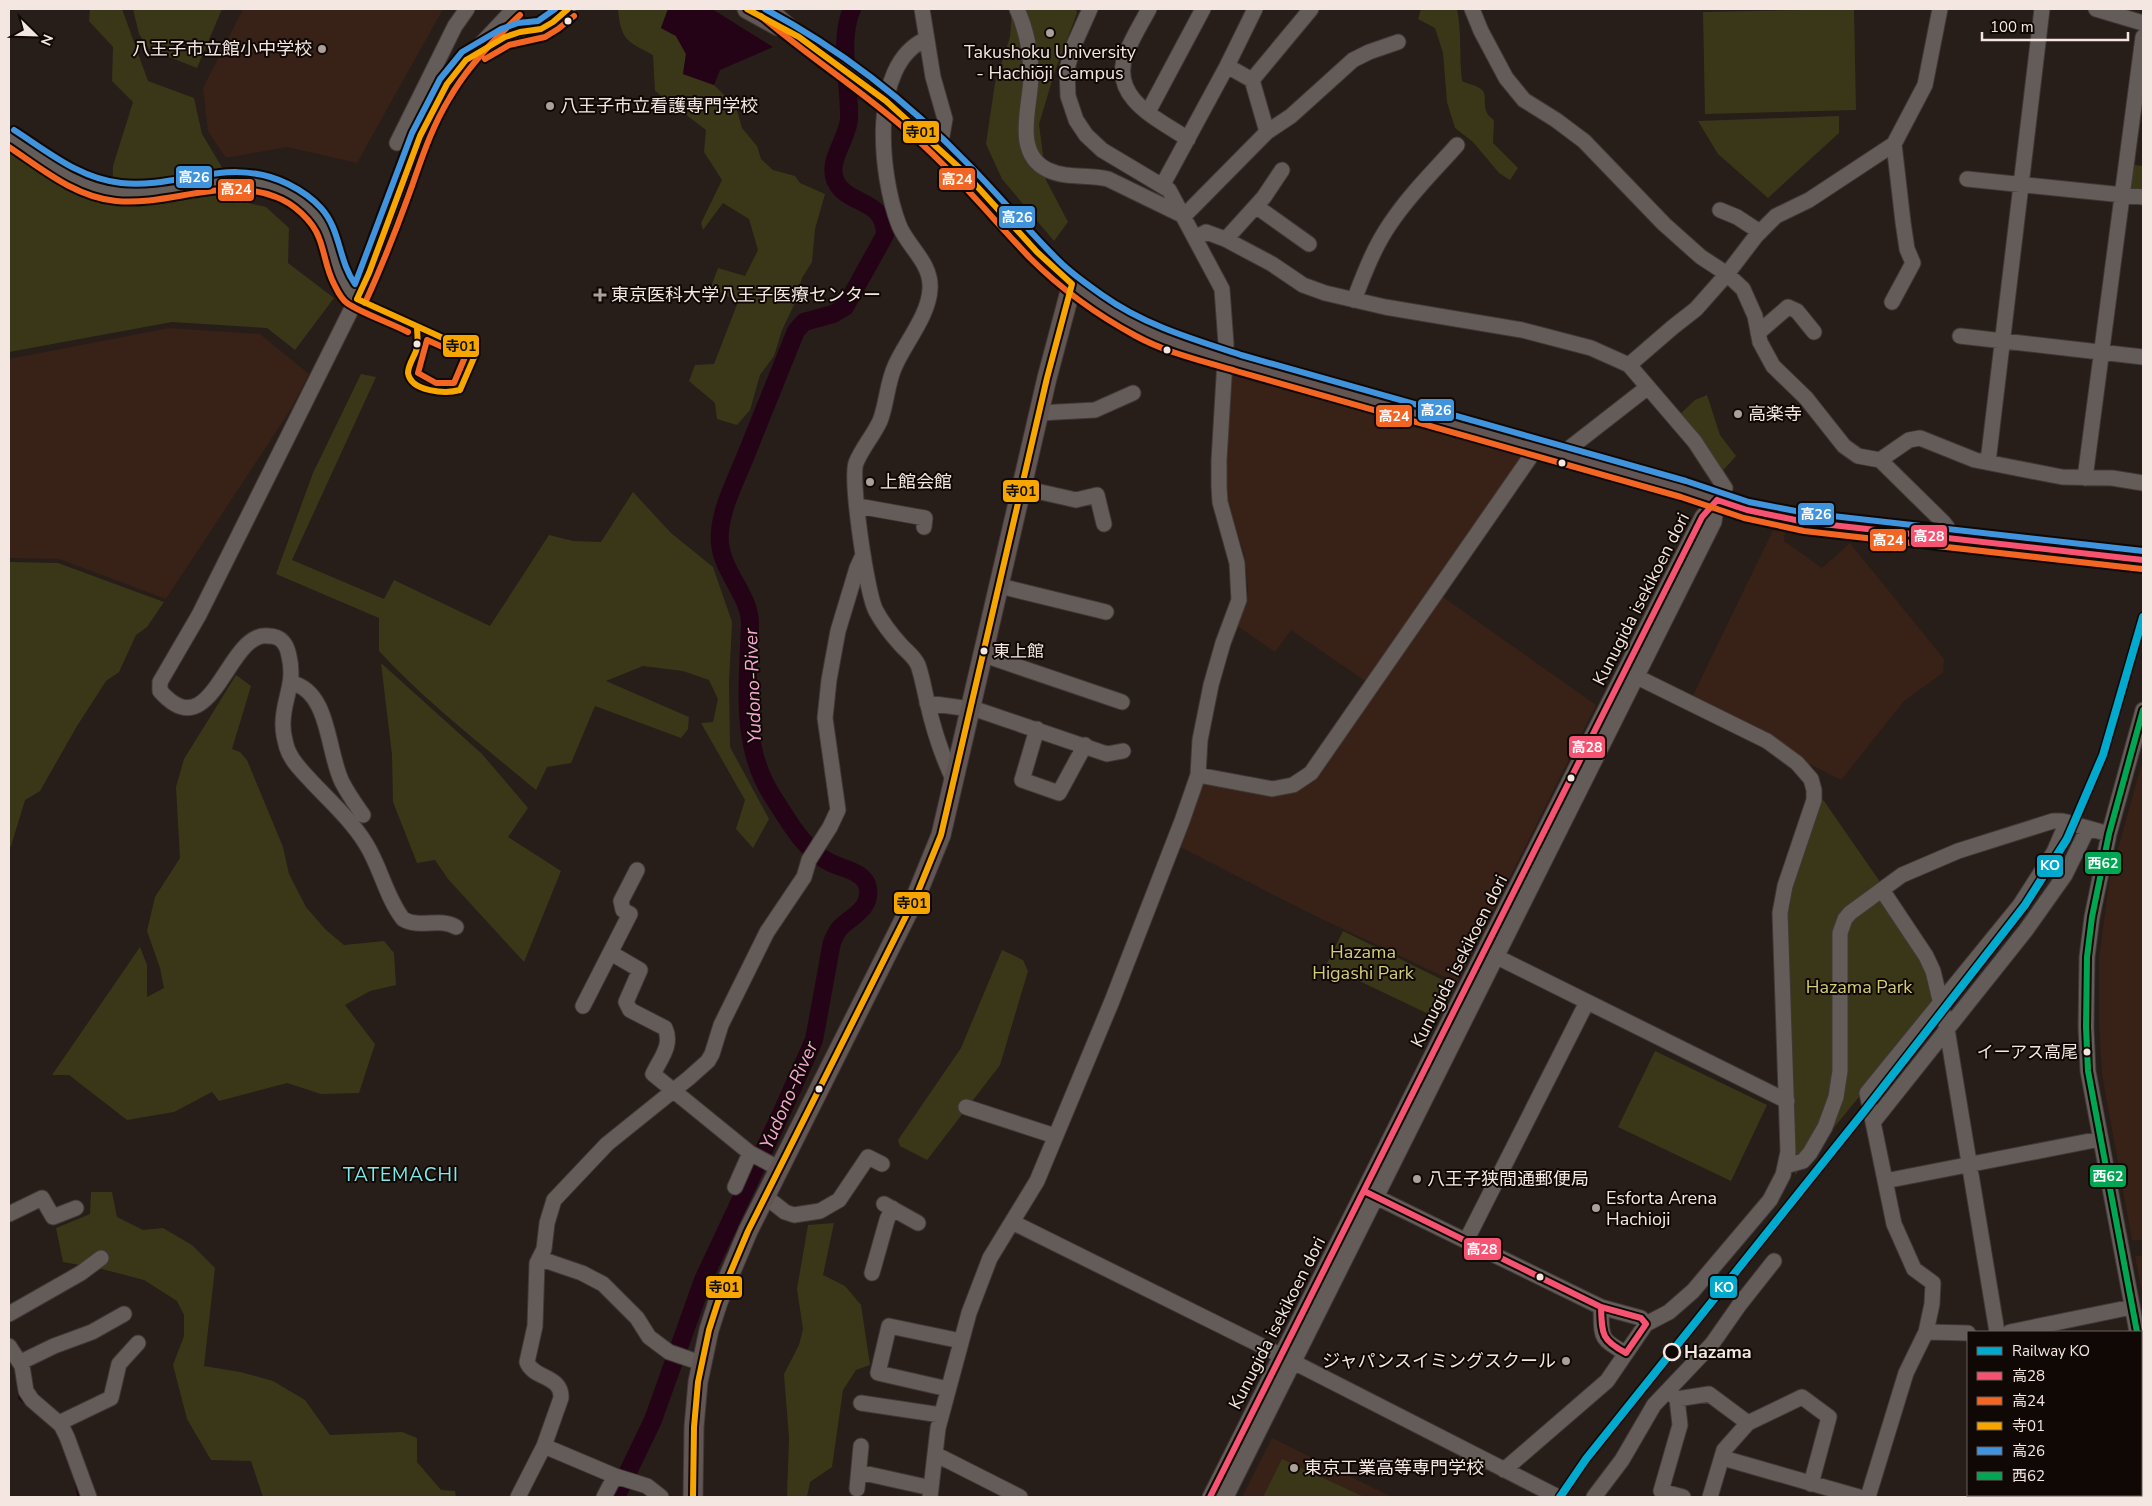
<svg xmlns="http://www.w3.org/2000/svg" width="2152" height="1506" viewBox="0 0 2152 1506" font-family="'Nunito Sans','Noto Sans JP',sans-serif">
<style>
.built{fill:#382117}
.green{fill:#3a3718}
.water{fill:#250316}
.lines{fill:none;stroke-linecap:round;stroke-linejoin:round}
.stream{stroke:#250316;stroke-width:3}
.river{stroke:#250316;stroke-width:18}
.minor-casing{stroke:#403836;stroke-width:17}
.major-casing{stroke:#403836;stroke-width:21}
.minor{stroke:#645c58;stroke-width:15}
.major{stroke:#625654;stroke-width:19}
.bus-1-casing{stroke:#100805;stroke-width:10}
.bus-2-casing{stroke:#100805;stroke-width:10}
.bus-3-casing{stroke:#100805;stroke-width:10}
.bus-4-casing{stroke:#100805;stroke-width:10}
.bus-5-casing{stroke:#100805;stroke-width:10}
.bus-1{stroke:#f65372;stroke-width:6}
.bus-2{stroke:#f26522;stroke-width:6}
.bus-3{stroke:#f7a600;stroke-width:6}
.bus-4{stroke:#4094de;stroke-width:6}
.bus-5{stroke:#00a651;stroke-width:6}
.rail-1-casing{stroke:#100805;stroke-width:11}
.rail-1{stroke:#00a9ce;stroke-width:8}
.bus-dot{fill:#f4e7e1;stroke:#100805;stroke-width:2}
.poi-dot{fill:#aca09b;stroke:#100805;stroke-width:2}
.stop-dot{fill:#100805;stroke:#f4e7e1;stroke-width:2.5}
.labels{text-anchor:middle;stroke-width:4;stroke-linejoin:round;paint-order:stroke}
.bus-label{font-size:17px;fill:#f4e7e1;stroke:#100805;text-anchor:start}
.poi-label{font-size:18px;fill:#f4e7e1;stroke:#100805;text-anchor:start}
.street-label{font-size:18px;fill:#f4e7e1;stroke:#100805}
.park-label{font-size:18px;fill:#d3cd78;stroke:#100805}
.stop-label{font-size:18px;font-weight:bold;fill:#f4e7e1;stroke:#100805;text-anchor:start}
.water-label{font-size:19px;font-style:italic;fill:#f7a7d1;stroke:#100805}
.neighbourhood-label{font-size:19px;letter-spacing:1px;fill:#7febe9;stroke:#100805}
.line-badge{stroke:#100805;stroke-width:2}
.badge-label{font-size:14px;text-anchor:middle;font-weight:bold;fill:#fff}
.pale-badge-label{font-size:14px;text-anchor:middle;font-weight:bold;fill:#111}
</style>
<rect width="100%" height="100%" fill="#271d19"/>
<!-- built -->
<path class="built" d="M243,9H443L357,163L287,147L226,158L208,131L203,88Z
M169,328L260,334L309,374L291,409L166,599L59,559L9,558V359Z
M1236,372L1531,456L1436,592L1596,705L1457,983L1305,911L1174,844L1198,775L1294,784L1371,685L1291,630L1275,652L1236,625L1248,591L1245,557L1226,496L1230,375Z
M1773,530L1785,532L1784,541L1822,568L1850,543L1944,659L1943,673L1904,701L1841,780L1804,761L1692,697Z
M2143,759V1240H2132L2102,1074L2099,1025V957L2110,877Z
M2135,1256H2143V1298Z
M1272,1438L1392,1497H1242Z"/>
<!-- green -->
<path class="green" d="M90,9H122L148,81L194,98L202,134L229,179L227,198L266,207L289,228L288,263L334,298L295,350L267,328L172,322L9,352V148L76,189L112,203L113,166L133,102L112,81L113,47L89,21Z
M133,9H222L197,68L149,49L139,34Z
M618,9H668L661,28L676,36L686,54L683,74L714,85L736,107L742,128L757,146L761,159L773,170L795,176L800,183L825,194L815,229L812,262L802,278L794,305L782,330L774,356L760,375L750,410L737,425L717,419L715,403L689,381L695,365L714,364L738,302L711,287L718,268L745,276L758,250L749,219L723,203L703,230L701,223L722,180L704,152L706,130L655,91L653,55C627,41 621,41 618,9Z
M1012,9H1076L1077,13L1055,71L1039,124L1046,180L1068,222L1054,241L1002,179L986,144L995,83L1010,37Z
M1421,9H1457C1462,33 1459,57 1462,81C1467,84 1476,85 1481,89C1490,96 1478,110 1494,120L1493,143L1518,168L1510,180L1499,173L1473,142L1455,128L1447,102L1443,53L1435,28L1418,19Z
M1854,9L1856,110L1705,114L1703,12Z
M1839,116V133L1768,198L1718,154L1698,121Z
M2126,164L2143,166V197L2122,195Z
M361,374L376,377L292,560L384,599L394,580L490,626L549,535L573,541L601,542L633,492L671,533L713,567L732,622L729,682L730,747L769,819L753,848L736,829L745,800L701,723L713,722L718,699L709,680L683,671L643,666L606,681L689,717L688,729L681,738L595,706L571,763L547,767L536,790C482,745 427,703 379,651V618L276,574L313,473Z
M1707,395L1720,435L1736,456L1717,477L1675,419L1695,400Z
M9,562L58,563L164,602L147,627L136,635L119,672L106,681L77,726L40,791L25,800L11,846L9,848Z
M381,663L482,754L528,808L508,837L561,871L524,962L448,879L435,860L417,863L393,802L392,755Z
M236,675L251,686L232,749L240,752L247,760L283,847L289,874L306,907L326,930L344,945L384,941L394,953L396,985L370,991L345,1005L375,1044L359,1093L321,1094L287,1083L219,1101L212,1092L174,1112L127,1120L69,1075H52L140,947L147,965V997L164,988L160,968L147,931L155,897L180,858L176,787L184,759Z
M1816,796L1824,801L1885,889L1941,997L1795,1175L1786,908Z
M1343,931L1455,986L1439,1019L1326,965Z
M1002,950L1023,960L1028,971L1000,1065L927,1160L900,1146L898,1140L961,1048Z
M1655,1051L1767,1105L1731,1181L1618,1127Z
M91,1192H112L117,1217L143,1230L163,1228L192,1245L215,1268L204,1366L240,1372L273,1381L305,1400L330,1435L402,1432L417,1438V1462L441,1490L455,1491L456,1497H263L251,1461L211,1460L187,1419L173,1365L184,1336V1315L177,1301L144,1280L102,1269L63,1262L56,1228L90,1214Z
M834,1223L823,1275L845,1286L861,1305L870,1365L856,1370L843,1390L832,1467L810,1482L807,1497H787L789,1438L784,1374L799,1345L803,1329L797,1289L808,1225Z
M1282,1459L1364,1497H1263Z"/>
<!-- water -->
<path class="water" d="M668,9H712L773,47L720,70L714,85L683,74L686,54L676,36L661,28Z"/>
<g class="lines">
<!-- stream -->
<path class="stream" d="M19,1392L20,1398L26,1403
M76,1481L79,1497"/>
<!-- river -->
<path class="river" d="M616,1497L653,1420L703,1280L781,1114L814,1040L832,942C834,938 836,933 839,929C851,916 871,910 868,888C865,871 842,869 829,862C803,849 788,820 773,797C739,745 748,683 750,625C751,597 723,573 720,544C717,513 737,479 748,450C764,411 780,371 796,331L804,322L833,314L845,307L885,235C885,198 848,206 836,182C826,161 848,139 849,119C850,85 838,40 852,9"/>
<defs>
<path id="minor" d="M922,9L933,77L945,119L940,147
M1017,9C1026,29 1031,53 1031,76C1031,105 1012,153 1048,170C1067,179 1089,174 1108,179L1184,216L1267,132L1291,116L1353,60L1369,52L1398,42
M1149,9C1141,24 1132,38 1126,54C1109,98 1158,119 1188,139
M1472,9L1481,31L1506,78L1524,100L1556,120L1584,141L1664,224L1701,257L1727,274L1743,289L1755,316L1760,342L1773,366L1806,398L1844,446L1858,456L1880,460L1909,440L1920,438L1975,460L2062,477L2112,478L2143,483
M2096,9L2143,23
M926,39C868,65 880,176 899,225C907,246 932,263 930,289C929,315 905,343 895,366C887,383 887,403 880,421C873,436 862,448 856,463C850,479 867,595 876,611C882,622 891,634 900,644C906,651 914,656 918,665C922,676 924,689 927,701C933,728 942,756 954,781
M479,52L505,37L520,32L541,29L553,22L568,9
M1227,66L1252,80
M1148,112L1203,9
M1267,132L1252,80L1311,9
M9,137C45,159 76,188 120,192C182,199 233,157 293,196C307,205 322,218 328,235C335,257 337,283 357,299
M397,143L455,26L467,9
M1967,179L2143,197
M1162,186L1227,66L1255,9
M1257,207L1309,244
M1720,210L1737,217L1760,232
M1195,238L1206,232L1225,239L1272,264L1303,285L1325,293L1385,307L1522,330L1591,348L1629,365L1695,442L1725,488L1717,500L1702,517L1210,1497
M1226,239L1264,197L1282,170
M1354,300C1364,274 1374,247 1390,224C1409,195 1434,171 1457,145
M1892,302L1913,263L1907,249L1903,222L1894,144
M1758,333L1788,307L1797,311L1814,332
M1960,336L2143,357
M1629,365L1673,327L1696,309L1727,274L1756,236L1776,216L1809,200L1894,144L1925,85L1940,9
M1039,413L1095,410L1133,393
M1565,455L1571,447L1648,387
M1880,460L1943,522L1947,527L1949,537
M1988,462L2042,9
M2085,478L2143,37
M1023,488L1076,500L1097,495L1104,524
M858,506L925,518L924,527
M1000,586L1106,612
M984,655L1122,702
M292,683C330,692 327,752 342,782C348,794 356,805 363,815
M927,703L978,710L1107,754L1123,751
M1037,729L1022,780L1059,793L1085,745
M1198,775L1272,789L1293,785L1311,773L1531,456L1534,447
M1882,890L1926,956L1933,971L1947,1029L1997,1332
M456,927C440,917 420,929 403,919C386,897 381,868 366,844C352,821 330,801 312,782C303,772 291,761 287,748C285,741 283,734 283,726C282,700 296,685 289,656C288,651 286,645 283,642C280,638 274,636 269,636C227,629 213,751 160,691V682L199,615L364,284L420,136L433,108L447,84L466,60L514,9
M611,953L640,970L626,1002L630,1010L665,1028C673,1045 660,1059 653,1074L750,1153L780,1169
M1489,953L1787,1101
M583,1006L630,914L623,910L621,901L637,870
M966,1107L1055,1136
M1874,1121L2026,930L2065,875L2088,828
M1785,1166L1803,1161L1810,1153L1825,1127L1836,1097L1840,1071V933L1845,919L1850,913L1902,875L1958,851L2053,821H2062L2109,834
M1885,1181L2100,1139
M735,1187L750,1153
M1368,1193L1601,1307L1641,1318L1646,1324
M766,1197L785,1212L794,1215L820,1211L839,1200L868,1157L882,1164
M884,1204L918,1223
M9,1214L42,1198L53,1217L76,1208
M1012,1222L1264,1347L1558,1497
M1466,1241L1587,1002
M537,1263L547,1261L582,1273L603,1284L637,1318L649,1337L669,1352L701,1363
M872,1273L887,1220L892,1208
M1601,1307C1602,1336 1598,1339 1626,1353
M9,1314L81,1273L101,1258
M1926,1332L1968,1333
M2010,1332L2132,1307
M2137,1332L2088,1071L2086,1027L2087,957L2092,917L2109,834L2143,710
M9,1346L22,1366L26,1391L32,1400L61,1425L67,1437L89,1497
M2141,1350L2143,1363
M21,1362L54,1346L92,1332L124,1314
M948,1389L878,1373L889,1326L961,1341
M1668,1391L1677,1399L1709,1394L1748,1423L1802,1397L1829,1417L1811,1484
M1677,1399L1680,1425L1661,1491L1683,1497
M861,1403L941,1415
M59,1423L111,1398L119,1364L138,1343
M544,1446L615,1476L647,1486L661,1497
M935,1454L1020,1497
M1730,1460L1859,1497
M1504,1470L1607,1381L1646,1324L1669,1312L1693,1291L1770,1200L1783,1175L1788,1152L1780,913L1785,886L1814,800V790L1811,779L1797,763L1767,741L1629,673
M859,1472L931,1488
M2141,1480L2143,1479
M857,1489L861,1446
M2024,1495V1497
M518,1497L544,1446L561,1398C562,1375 533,1379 527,1362L535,1326L537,1263L544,1249L547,1223L554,1200L607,1144L689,1078L708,1061L712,1054L721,1025L767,932L804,877L809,860L830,827L838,810L825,718L829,680L838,631L857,568L863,555
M604,1497L615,1476
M930,1497L938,1428L969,1313L990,1258L1037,1181L1112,1001L1182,821L1198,775L1200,740L1211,685L1223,643L1239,600L1237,563L1220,502L1219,487V460L1226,344L1222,289L1169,190L1102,150L1086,135L1076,120L1068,96L1067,69L1073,47L1090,9
M1226,1497L1714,522L1717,500
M1594,1497L1622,1460L1654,1405L1712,1344L1740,1304L1774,1261
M1710,1497L1724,1450L1748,1423
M1868,1497L1906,1373L1926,1332L1932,1304L1933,1283L1914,1269L1894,1224L1867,1093L2020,905L2054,852L2067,822
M2051,1497L2064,1495"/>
<path id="major" d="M747,9L778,26
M767,9L799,37L886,101L919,129L963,171L1037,252L1065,278L1098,303L1141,329L1170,341L1238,363L1684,489L1747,510L1805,522L2143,560
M693,1497L694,1427L698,1382L709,1330L718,1302L748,1231L917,894L941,835L1047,378L1072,284"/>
</defs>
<!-- minor casing -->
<use href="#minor" class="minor-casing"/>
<!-- major casing -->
<use href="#major" class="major-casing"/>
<!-- minor -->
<use href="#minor" class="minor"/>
<!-- major -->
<use href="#major" class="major"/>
<defs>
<path id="bus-1" d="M1717,500L1747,510L1805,522L2143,560
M1364,1191L1601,1307
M1601,1307L1641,1318L1646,1324L1626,1353C1601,1340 1602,1334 1601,1307Z
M1210,1497L1702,517L1717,500"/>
<path id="bus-2" d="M761,16C810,58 864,92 912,135C955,173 991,217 1030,258C1061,289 1097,315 1136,336C1167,353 1203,361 1236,371L1681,497L1744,518L1804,531L2142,569
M485,59L509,45L545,37L558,29L574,16
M9,147C42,169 75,197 116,201C170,206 224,176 276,197C293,203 313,221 319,238C325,253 326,269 334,284C337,290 341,299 347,303C359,312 393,324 408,332
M365,303C381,268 395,233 408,197C420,164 430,130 449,99C467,67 493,40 520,15
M427,340L465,357L454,383H436L418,373Z"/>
<path id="bus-3" d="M417,327C417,335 419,343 416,351C414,357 408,365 408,373C411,392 446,394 460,390L476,353L357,299L369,273L420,136L447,84L466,60L505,37L520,32L541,29L553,22L568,9
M693,1497L694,1427L698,1382L709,1330L718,1302L748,1231L917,894L941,835L1047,378L1072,284L1037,252L963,171L886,101L799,37L747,9"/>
<path id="bus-4" d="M765,9C840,49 910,104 969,165C1000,196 1028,231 1060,262C1072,274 1088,285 1102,295C1144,325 1192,339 1241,355L1686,481L1749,502L1806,513L2143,551
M14,130C47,151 80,179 121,183C180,189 230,155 288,184C300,190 312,198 321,208C341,230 338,260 355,284L412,133L440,79L462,52L501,29L518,23L538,21L555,9"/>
<path id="bus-5" d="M2137,1332L2088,1071L2086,1027L2087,957L2092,917L2109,834L2143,710"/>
</defs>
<!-- bus-1 casing -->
<use href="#bus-1" class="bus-1-casing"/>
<!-- bus-2 casing -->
<use href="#bus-2" class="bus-2-casing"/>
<!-- bus-3 casing -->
<use href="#bus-3" class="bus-3-casing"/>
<!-- bus-4 casing -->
<use href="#bus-4" class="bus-4-casing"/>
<!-- bus-5 casing -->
<use href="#bus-5" class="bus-5-casing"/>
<!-- bus-1 -->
<use href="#bus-1" class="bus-1"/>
<!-- bus-2 -->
<use href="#bus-2" class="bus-2"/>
<!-- bus-3 -->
<use href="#bus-3" class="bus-3"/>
<!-- bus-4 -->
<use href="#bus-4" class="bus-4"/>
<!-- bus-5 -->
<use href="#bus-5" class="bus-5"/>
<defs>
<path id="rail-1" d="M1560,1497L1586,1459L1866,1109L2025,905L2067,839L2103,755L2143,617"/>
</defs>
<!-- rail-1 casing -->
<use href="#rail-1" class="rail-1-casing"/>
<!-- rail-1 -->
<use href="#rail-1" class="rail-1"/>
</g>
<!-- markers -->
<g class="bus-dot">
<circle cx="568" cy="21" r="4.5"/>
<circle cx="417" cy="344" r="4.5"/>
<circle cx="1167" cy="350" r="4.5"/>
<circle cx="1562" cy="463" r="4.5"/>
<circle cx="984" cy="651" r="4.5"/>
<circle cx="1571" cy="778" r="4.5"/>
<circle cx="2087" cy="1052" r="4.5"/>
<circle cx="819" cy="1089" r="4.5"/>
<circle cx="1540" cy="1277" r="4.5"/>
</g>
<g class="poi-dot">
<circle cx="1050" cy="33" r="5"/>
<circle cx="322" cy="49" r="5"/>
<circle cx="550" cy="106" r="5"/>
<path d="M597.5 287.5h5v5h5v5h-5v5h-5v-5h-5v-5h5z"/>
<circle cx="1738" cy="414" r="5"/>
<circle cx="870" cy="482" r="5"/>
<circle cx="1417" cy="1179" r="5"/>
<circle cx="1596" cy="1208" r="5"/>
<circle cx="1566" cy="1361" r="5"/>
<circle cx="1294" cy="1468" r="5"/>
</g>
<circle class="stop-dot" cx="1672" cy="1352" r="8"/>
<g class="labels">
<!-- bus labels -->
<g class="bus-label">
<text x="993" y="657">東上館</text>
<text x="2078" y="1058" text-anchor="end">イーアス高尾</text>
</g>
<!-- poi labels -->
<g class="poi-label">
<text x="312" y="55" text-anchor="end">八王子市立館小中学校</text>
<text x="1050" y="58" text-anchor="middle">Takushoku University<tspan x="1050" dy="21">- Hachiōji Campus</tspan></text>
<text x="560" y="112">八王子市立看護専門学校</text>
<text x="611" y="301">東京医科大学八王子医療センター</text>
<text x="1748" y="420">高楽寺</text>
<text x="880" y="488">上館会館</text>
<text x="1427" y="1185">八王子狭間通郵便局</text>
<text x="1606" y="1204">Esforta Arena<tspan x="1606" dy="21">Hachioji</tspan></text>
<text x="1556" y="1367" text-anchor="end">ジャパンスイミングスクール</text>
<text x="1304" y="1474">東京工業高等専門学校</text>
</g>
<!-- street labels -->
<g class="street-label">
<text transform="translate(1641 599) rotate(-63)" y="6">Kunugida isekikoen dori</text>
<text transform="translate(1459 961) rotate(-63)" y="6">Kunugida isekikoen dori</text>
<text transform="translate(1277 1323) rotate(-63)" y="6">Kunugida isekikoen dori</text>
</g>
<!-- park labels -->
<g class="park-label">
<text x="1363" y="958">Hazama<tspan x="1363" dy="21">Higashi Park</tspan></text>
<text x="1859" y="993">Hazama Park</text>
</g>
<!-- stop labels -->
<g class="stop-label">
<text x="1684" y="1358">Hazama</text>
</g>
<!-- water labels -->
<g class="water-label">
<text transform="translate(752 686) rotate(-92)" y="7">Yudono-River</text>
<text transform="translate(788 1095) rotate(-66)" y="7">Yudono-River</text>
</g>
<!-- neighbourhood labels -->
<g class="neighbourhood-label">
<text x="401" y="1181">TATEMACHI</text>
</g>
</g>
<g class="line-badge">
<rect x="902" y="120" width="38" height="24" rx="5" fill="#f7a600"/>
<rect x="175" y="165" width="38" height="24" rx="5" fill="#4094de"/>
<rect x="938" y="167" width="38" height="24" rx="5" fill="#f26522"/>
<rect x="217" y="178" width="38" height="24" rx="5" fill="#f26522"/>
<rect x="998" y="205" width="38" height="24" rx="5" fill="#4094de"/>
<rect x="442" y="334" width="38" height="24" rx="5" fill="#f7a600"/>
<rect x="1417" y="398" width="38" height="24" rx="5" fill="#4094de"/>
<rect x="1375" y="404" width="38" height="24" rx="5" fill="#f26522"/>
<rect x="1002" y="479" width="38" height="24" rx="5" fill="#f7a600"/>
<rect x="1797" y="502" width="38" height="24" rx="5" fill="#4094de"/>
<rect x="1910" y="524" width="38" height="24" rx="5" fill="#f65372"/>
<rect x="1869" y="528" width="38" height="24" rx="5" fill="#f26522"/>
<rect x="1568" y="735" width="38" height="24" rx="5" fill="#f65372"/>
<rect x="2084" y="851" width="38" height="24" rx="5" fill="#00a651"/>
<rect x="2036" y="854" width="28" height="24" rx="5" fill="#00a9ce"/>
<rect x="893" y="891" width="38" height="24" rx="5" fill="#f7a600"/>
<rect x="2089" y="1164" width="38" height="24" rx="5" fill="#00a651"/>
<rect x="1463" y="1237" width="39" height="24" rx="5" fill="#f65372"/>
<rect x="1709" y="1275" width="29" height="24" rx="5" fill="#00a9ce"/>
<rect x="705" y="1275" width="38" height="24" rx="5" fill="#f7a600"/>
</g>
<g class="badge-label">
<text x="194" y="182">高26</text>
<text x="957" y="184">高24</text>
<text x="236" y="194">高24</text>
<text x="1017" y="222">高26</text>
<text x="1436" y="415">高26</text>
<text x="1394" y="421">高24</text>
<text x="1816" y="519">高26</text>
<text x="1929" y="541">高28</text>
<text x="1888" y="545">高24</text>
<text x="1587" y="752">高28</text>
<text x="2103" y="868">西62</text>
<text x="2050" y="870">KO</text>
<text x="2108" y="1181">西62</text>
<text x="1482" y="1254">高28</text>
<text x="1724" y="1292">KO</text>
</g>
<g class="pale-badge-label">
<text x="921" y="137">寺01</text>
<text x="461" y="351">寺01</text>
<text x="1021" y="496">寺01</text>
<text x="912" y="908">寺01</text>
<text x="724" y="1292">寺01</text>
</g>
<!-- border -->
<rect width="2152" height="1506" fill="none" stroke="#f4e7e1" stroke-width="20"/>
<!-- legend -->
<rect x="1967" y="1331" width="175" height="165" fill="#100805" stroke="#6b615d"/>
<rect x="1977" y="1347" width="25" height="8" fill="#00a9ce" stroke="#6b615d"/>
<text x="2012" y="1356" font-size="15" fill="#f4e7e1">Railway KO</text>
<rect x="1977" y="1372" width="25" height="8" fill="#f65372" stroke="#6b615d"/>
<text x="2012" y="1381" font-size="15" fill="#f4e7e1">高28</text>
<rect x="1977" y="1397" width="25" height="8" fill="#f26522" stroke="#6b615d"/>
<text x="2012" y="1406" font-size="15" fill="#f4e7e1">高24</text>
<rect x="1977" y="1422" width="25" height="8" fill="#f7a600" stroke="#6b615d"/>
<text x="2012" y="1431" font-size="15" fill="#f4e7e1">寺01</text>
<rect x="1977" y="1447" width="25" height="8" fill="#4094de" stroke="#6b615d"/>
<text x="2012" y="1456" font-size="15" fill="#f4e7e1">高26</text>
<rect x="1977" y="1472" width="25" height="8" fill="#00a651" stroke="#6b615d"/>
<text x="2012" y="1481" font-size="15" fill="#f4e7e1">西62</text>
<!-- north arrow -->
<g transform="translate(35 35) rotate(113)" stroke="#100805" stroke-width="4" paint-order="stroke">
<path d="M0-4L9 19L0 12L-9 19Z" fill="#f4e7e1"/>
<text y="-8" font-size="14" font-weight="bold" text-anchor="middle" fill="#f4e7e1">N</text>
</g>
<!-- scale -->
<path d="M1982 32v8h146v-8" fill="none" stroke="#f4e7e1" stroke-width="2.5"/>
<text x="1990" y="32" font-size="15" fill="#f4e7e1" stroke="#100805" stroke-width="4" paint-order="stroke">100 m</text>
</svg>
